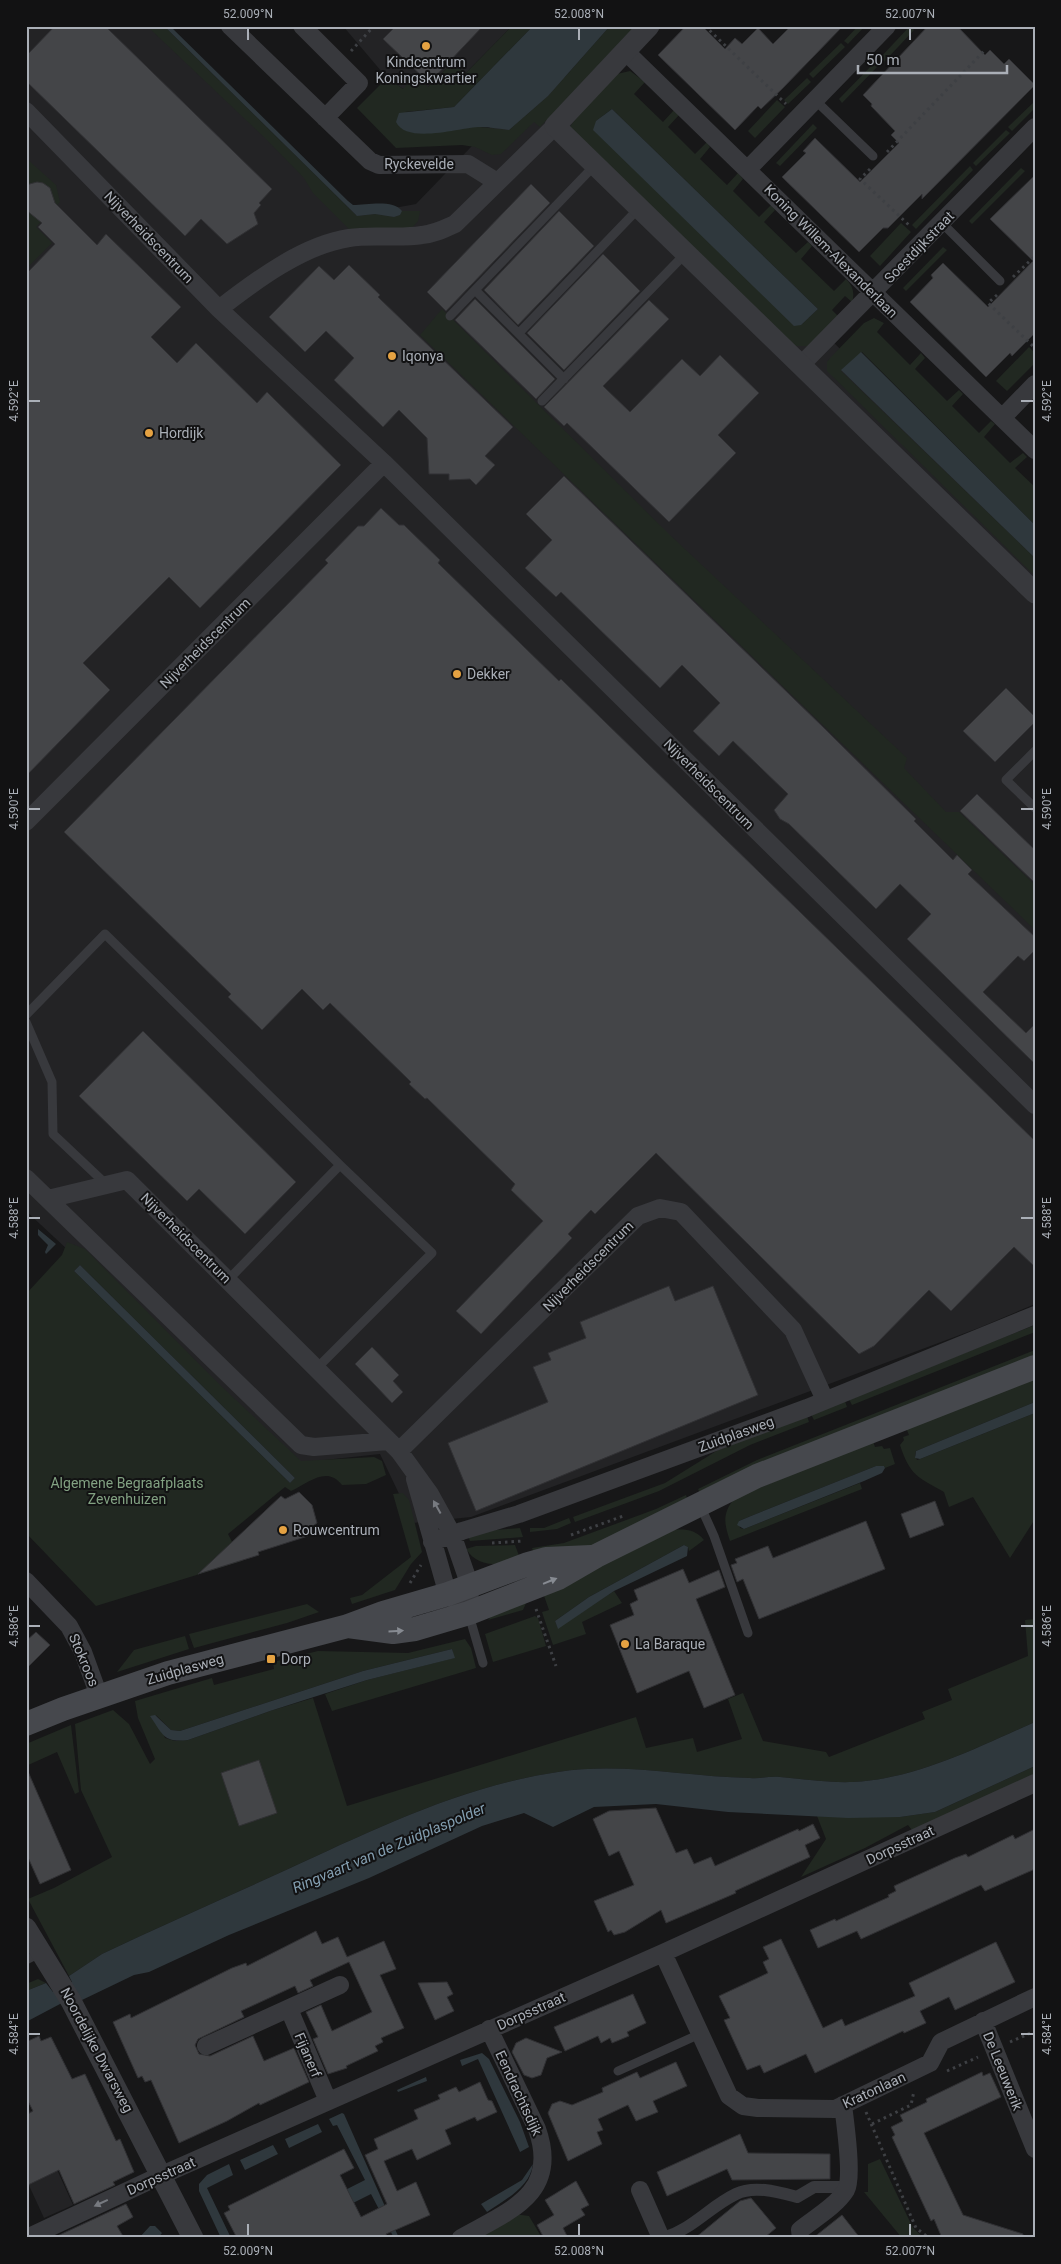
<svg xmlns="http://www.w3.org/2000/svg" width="1061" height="2264" viewBox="0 0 1061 2264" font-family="Roboto,sans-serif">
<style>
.built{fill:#232325}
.green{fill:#212821;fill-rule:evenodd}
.water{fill:#2f383d}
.building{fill:#444548;stroke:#313134}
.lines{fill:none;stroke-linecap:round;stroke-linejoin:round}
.path{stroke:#3e4044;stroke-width:3;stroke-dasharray:2.5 4;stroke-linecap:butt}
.service{stroke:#38393d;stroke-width:9}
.pedestrian{stroke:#38393d;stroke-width:12}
.minor{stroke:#38393d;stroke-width:18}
.tertiary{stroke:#38393d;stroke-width:21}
.secondary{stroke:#46484d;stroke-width:24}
.oneway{fill:#777a80}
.oneway2{fill:#878b92}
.ticks{fill:none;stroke:#aaafb7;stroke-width:2}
.poi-dot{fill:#e5a242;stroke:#121213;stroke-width:2}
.labels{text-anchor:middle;stroke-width:4;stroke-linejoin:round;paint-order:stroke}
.poi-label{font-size:14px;fill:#aaafb7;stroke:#121213;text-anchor:start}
.street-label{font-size:14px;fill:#aaafb7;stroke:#121213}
.park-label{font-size:14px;fill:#82a182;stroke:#121213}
.water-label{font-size:15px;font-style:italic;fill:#839eb0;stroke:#121213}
.neatline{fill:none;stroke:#aaafb7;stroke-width:2}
.ticks-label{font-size:12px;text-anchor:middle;fill:#aaafb7}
</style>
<rect width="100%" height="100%" fill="#171718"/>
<!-- built -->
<path class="built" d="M26,26H155L350,216L416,204L551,64L1035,541V1304L981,1327L765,1408L471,1517L413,1523L380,1454L297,1463L26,1211Z
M343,26H512L465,74L453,62L428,87L403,89L387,78Z
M30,2110L73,2205L44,2218L26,2179V2112Z"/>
<!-- green -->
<path class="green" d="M147,26H164L357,216L375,214L394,217L400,215L402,211H420L418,221L412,228L349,229L313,193L304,178L265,138Z
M512,26H533L454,107L405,112L480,127L509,130L548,96L610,26H636L540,127L534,122L501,154L492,155L475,147L462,145L396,148L357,108L387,78L403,89L415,76L428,87L453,62L465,74Z
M858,26H865L848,44L844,41Z
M910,26L914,30L883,63L879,59Z
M841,43L845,47L813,78L809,74Z
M875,62L879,65L842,103L839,99Z
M630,71L645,82L634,94L663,122L674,110L679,115L668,127L695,154L707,142L710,147L700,159L727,185L738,173L743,179L733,191L759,217L771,205L775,210L764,222L796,253L808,242L812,246L801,259L834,291L846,279C853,286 855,293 852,302L845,296L832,310L839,317L808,346H795L569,128L580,113L617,74ZM612,109L818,309L801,325L596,121Z
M807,78L811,82L788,104L784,100Z
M777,100L785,107L755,138L748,131Z
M1035,101V108L1012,131L1008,127Z
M813,124L817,128L780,166L776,163Z
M1006,130L1010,133L976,166L973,163Z
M26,158L56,185L60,202L36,227L52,243L26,269Z
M970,166L973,170L916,229L912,225Z
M1021,168L1025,171L972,224L969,221Z
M901,223L911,232L880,266L870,256Z
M943,247L947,250L906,291L903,288Z
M442,309L670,535L907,758L904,768L946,812H959L1035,885V930L420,335Z
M874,318L884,323L877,332L910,365L921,353L925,358L915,369L947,401L959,390L963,394L952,406L979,433L991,421L995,424L984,437L1010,463L1023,453L1027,457L1015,468L1035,487V525L862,352L841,371L1035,558V576L827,371V362L831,357L864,323Z
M1029,347L1035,353V363L1007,391L996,381Z
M67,1242L85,1249L221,1386L301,1461L374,1457L382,1461L386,1475L366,1484L342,1485C327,1465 308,1483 291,1491L285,1487L228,1534L242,1561L96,1606L26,1533V1294L62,1255ZM80,1265L289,1472L295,1478L290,1483L74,1271Z
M1035,1325V1332L852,1405L849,1399Z
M1035,1350V1356L700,1493L698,1489L757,1460Z
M1035,1377V1402L916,1451L915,1455L917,1460L920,1459L1035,1413V1519L1010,1558L973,1497L949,1507L944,1492C918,1477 910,1476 900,1445L904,1440L903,1437L909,1435L906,1428Z
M845,1401L847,1407L814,1420L811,1414Z
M807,1416L809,1422L750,1445L659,1491L575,1522L573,1517L665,1483L718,1450Z
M873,1441L875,1447L882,1446L884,1449L890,1448L895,1464L885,1468L884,1466H876L751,1516L739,1521L740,1528L744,1529L860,1483L862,1489L730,1541C724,1523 722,1513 735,1498Z
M403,1493L409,1500L422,1552L411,1564L395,1590L352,1604L350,1598L362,1595L411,1557L393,1494Z
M686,1495L687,1499L593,1545L535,1556L532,1548L564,1543L656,1509Z
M569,1518L571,1523L557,1529L530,1532V1528H544Z
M520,1528L523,1537L470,1541L468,1536L483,1531Z
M671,1530C685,1529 695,1529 704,1540L689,1551L688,1547L684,1545L589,1597L555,1621L558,1628L614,1591L622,1603L582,1622L586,1634L553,1645L542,1612L549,1610L542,1590Z
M515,1545L521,1561C501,1565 479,1569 466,1549L476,1546Z
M527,1601L523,1610L488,1620L497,1610Z
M307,1604L319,1612L287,1623L194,1648L189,1634Z
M535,1616L538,1618L546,1646L493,1662L485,1634Z
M1035,1619V1722C978,1747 917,1779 853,1782C829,1783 804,1779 780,1777C770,1776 760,1779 750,1778C686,1777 623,1762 558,1772C462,1786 373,1830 286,1870C225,1898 163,1925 102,1954L69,1976L28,1899L54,1888L112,1857L81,1790L75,1724L113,1710L129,1724L150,1764L155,1759L138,1718L135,1701L212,1678L214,1685L274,1669L273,1662L318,1651L408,1653L465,1639L471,1648L476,1668L332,1711L325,1694L367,1680L454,1658L452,1649L363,1671L180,1731L171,1730L156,1715L165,1738L175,1741L188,1740L270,1711L313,1698L347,1806L636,1717L646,1748L693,1738L697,1752L742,1739L728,1699L743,1693L763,1741L826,1752L829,1757L925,1719L922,1712L952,1700L948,1689L1028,1656L1025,1620Z
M185,1636L189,1649L117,1672L134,1650Z
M71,1725L79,1792L75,1794L57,1752L26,1766V1744Z
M1035,1766V1774L912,1830L908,1825L865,1848L801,1877L826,1839L817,1816L900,1817L935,1812Z
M38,1979L46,1983L26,1991V1984Z
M880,2159L913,2228L924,2238H902L864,2192H868V2164Z
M514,2214L529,2216L542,2238H474Z"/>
<!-- water -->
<path class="water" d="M164,26H170L348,201L353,205C367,205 393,199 402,211L400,215L394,217L375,214L357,216Z
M533,26H610L548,96L509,130C500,129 490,127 481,127C461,127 407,145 396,122L399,113L454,107Z
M612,109L818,309L801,325L794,326L593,130L596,121Z
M861,352L1035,525V558L841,370Z
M38,1229L56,1244L46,1254L45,1252L48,1245L38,1235Z
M80,1265L289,1472L295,1478L290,1483L74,1271Z
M1035,1402V1413L920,1459L915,1458L916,1451Z
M876,1466H884L885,1468L882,1473L864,1481L744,1529L737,1525L739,1521L751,1516Z
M684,1545L688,1547L687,1556L614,1591L558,1629L555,1621L589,1597Z
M452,1649L455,1658L367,1680L270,1711L188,1740C164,1743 163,1735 150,1716L155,1715L171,1730L180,1731L363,1671Z
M1035,1722V1766L935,1812L900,1817L848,1818L728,1812L656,1804L594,1807L553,1827L524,1813L482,1826L369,1878L229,1935L149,1972L134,1975L82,2000L77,1995L26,2022V1991L46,1983L53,1992L72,1982L69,1976L102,1954C163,1925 225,1898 286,1870C373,1830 462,1786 558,1772C623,1762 686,1777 750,1778C760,1779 770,1776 780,1777C804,1779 829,1783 853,1782C917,1779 978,1747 1035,1722Z
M482,2053L489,2059L520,2122L529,2147L520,2152L478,2059L462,2066L460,2060Z
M426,2077L427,2081L398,2092L397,2090Z
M342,2113L344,2114L399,2238H394L371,2194L283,2238H250L365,2180L337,2125L333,2126L329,2119Z
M318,2124L322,2132L289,2148L285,2139Z
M273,2145L278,2154L245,2170L240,2160Z
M229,2164L233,2175L207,2188L231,2238H221L199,2191V2184L207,2175Z
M533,2164C530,2187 505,2200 487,2212L481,2204L522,2180Z
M150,2226H155L162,2233L158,2238H139Z"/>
<!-- building -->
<path class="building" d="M55,26H105L272,189L259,203L261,205L254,213L258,224L227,244L201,219L185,236L26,81V56Z
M396,26H483L429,83L383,39Z
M686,26H702L725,49L735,38L742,44L758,28L773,44L791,26H843L782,89L761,109L758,106L735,130L658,55Z
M928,26H957L985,55L990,50L1004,64L1009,59L1035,85L922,199V194L888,228H883L859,252L782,177L806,153L803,151L815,138L860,182L899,143L891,135L895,131L871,106L872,104L863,95Z
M1035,175V333L1012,356L1010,353L986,377L910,302L933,278L931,275L943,263L988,307L1033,261L990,219Z
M37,182L43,183L50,188L55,203L97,245L106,234L181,307L151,337L177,363L196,343L257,403L267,392L341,465L200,608L169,577L83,663L110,690L26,776V274L55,244L38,227L42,223L26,210V185Z
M531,184L550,203L446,311L427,292Z
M559,211L594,246L518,325L484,290Z
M603,254L640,291L564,370L527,333Z
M349,265L380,295L378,297L513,427L485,456L495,465L476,485L470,479L449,480V474H429L427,438L399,410L383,427L334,380L354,358L326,331L305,352L269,317L319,266L334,280Z
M475,299L555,379L536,399L455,320Z
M649,300L669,319L603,386L630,412L682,359L700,376L720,355L759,393L718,435L736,453L669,522L567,423L564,426L544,407Z
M564,476L822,726L916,819L914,821L953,860L957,855L972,870L968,874L1035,937V950L1024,961L1018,956L983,992L1026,1033L1035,1024V1064L907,939L931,914L900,884L876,909L789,824L780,819L774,810L788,794L733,741L719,756L693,731L720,703L682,665L660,688L561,592L556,597L525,568L552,540L526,514Z
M381,508L399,525H404L440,560L438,563L559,681L561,679L1035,1141V1267L1014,1247L951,1311L929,1290L874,1346L859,1354L656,1153L595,1214L591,1210L568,1234L572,1238L481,1334L456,1311L543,1221L511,1190L515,1184L427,1098L425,1099L409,1084L411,1082L330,1003L323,1010L302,989L262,1030L228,997L231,994L64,832L328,563L325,560L358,526H364Z
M1006,688L1035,717V722L995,762L963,731Z
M977,794L1035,850V883L960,811Z
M143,1031L296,1182L245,1234L199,1189L187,1201L79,1096Z
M669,1286L675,1301L713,1286L758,1395L476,1511L448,1443L548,1402L533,1367L551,1360L548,1353L586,1338L580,1322Z
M372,1347L399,1375L393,1381L403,1392L392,1403L355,1364Z
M299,1492L312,1505L317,1523L306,1531L308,1536L258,1552L259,1555L198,1574L281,1496L285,1499Z
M935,1501L944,1525L910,1538L901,1514Z
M866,1521L885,1569L759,1619L743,1579L737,1582L731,1565L737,1563L735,1559L768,1546L773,1558Z
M683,1569L689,1583L719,1570L725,1587L696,1599L735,1695L704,1708L689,1671L637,1693L610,1625L634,1615L630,1604L638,1600L634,1590Z
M36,1632L50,1645L26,1669V1641Z
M259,1760L277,1813L239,1826L221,1773Z
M26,1767L71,1870L40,1884L26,1853Z
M656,1808L676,1853L687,1849L694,1864L711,1857L715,1866L798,1829L799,1831L813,1824L820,1838L805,1845L810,1857L735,1891L736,1893L666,1923L661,1910L625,1932L614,1935L611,1930L608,1932L594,1901L634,1885L619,1851L609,1856L593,1819L609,1811Z
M1035,1829V1869L985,1891L981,1885L861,1939L857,1931L818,1948L810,1930L835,1919L836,1921L889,1897L888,1895L896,1891L894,1886L955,1858L966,1854L968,1857L1013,1835L1015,1839Z
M316,1931L322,1944L338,1937L347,1957L384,1941L396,1969L380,1975L404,2028L381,2038L383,2042L375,2046L378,2051L346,2066L347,2068L328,2074L313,2039L318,2037L306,2012L321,2005L332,2031L372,2012L349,1962L310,1980L313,1986L298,1993L295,1986L241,2011L244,2017L198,2039L195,2045L199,2054L210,2056L253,2036L264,2061L294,2048L309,2082L260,2105L259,2103L227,2121L179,2143L151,2080L145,2082L142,2076L138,2078L113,2022L130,2014L131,2018L232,1968L246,1963L247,1966Z
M781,1939L823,2028L842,2019L845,2026L915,1996L909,1983L996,1942L1015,1982L955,2010L949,1997L920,2011L926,2023L904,2033L903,2031L815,2073L806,2054L764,2073L760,2065L747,2070L724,2020L730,2018L719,1996L768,1973L763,1962L769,1959L763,1947Z
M447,1982L453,1994L447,1997L454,2011L435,2020L418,1983Z
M633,1994L646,2023L627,2032L629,2036L612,2043L610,2038L601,2043L598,2036L565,2051L554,2027Z
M39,2036L41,2041L51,2037L72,2079L85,2074L116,2141L120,2139L134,2172L113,2182L115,2185L74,2204L59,2170L26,2186V2115L33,2111L26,2097V2042Z
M526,2038L562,2052L547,2058L541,2075L532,2078L524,2075L512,2052L516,2043Z
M676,2062L687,2086L653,2101L658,2112L636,2121L628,2105L598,2119L603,2130L597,2132L602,2144L568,2161L548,2113L552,2104L560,2101L572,2105L603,2092L602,2088L637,2072L640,2078Z
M982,2072L983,2076L990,2073L1001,2097L924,2133L963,2215L1023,2234V2238H942L934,2219L931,2221L892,2137L895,2135L891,2127L903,2121L900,2115L927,2102L926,2099Z
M480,2082L488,2100L492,2101L497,2112L477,2121L475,2117L445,2130L451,2144L417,2160L412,2149L384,2161L397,2191L416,2182L430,2215L386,2234L388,2238H237L224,2213L230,2210L228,2206L344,2149L354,2168L340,2175L361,2217L387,2204L365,2155L378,2149L374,2139L418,2119L414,2110L440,2099L438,2095L456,2087L459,2092Z
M740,2134L748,2153L830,2154V2179L732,2180L727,2169L667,2196L657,2172Z
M576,2181L589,2205L581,2209L585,2215L563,2228L568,2238H544L537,2225L554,2215L545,2200Z
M751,2198L776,2228L764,2238H695L740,2201Z
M126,2204L133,2217L117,2226L124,2238H53Z
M842,2215L860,2238H813Z"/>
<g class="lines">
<!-- path -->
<path class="path" d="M705,26L786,104
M351,51L374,26
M887,152L985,50
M870,169L860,179L911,227
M1013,277L1035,256
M997,295L988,303L1035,348
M571,1535L626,1515
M492,1543L523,1541
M410,1583L421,1565
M536,1609L556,1666
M1010,2042L1035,2031
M947,2071L978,2057
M866,2112L916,2228L929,2238
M872,2124L911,2105L914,2091"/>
<!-- service -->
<path class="service" d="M815,100L873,156
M942,223L1000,281
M475,290L564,379
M450,316L595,165
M519,333L639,208
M542,401L685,254
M1035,751L1006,780L1035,808
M26,1015L105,934L340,1165L228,1280
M26,1022L52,1082L53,1134L107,1185
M317,1368L432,1253L340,1165
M700,1505L714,1536L748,1633
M469,1615L483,1663
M26,1960L42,1952
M618,2071L700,2034"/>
<!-- pedestrian -->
<path class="pedestrian" d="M663,2238C693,2229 709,2207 736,2194C754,2185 778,2192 797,2197L814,2187H848"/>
<!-- minor -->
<path class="minor" d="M230,26L370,161L379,165L468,164L497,182
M302,26L359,83L325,118
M626,52L1035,450
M26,111L219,309L384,463L1035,1105
M748,169L887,26
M219,309C255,281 303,245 349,238C373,234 398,239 422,235C434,234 444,229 455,224L555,126
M801,365L1035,127
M1003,417L1035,384
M26,822L384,463
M26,1178L301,1445L314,1447L388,1441
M48,1199L127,1180L399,1451L430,1494L452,1534L470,1586L469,1613
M399,1451L638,1216L660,1208L681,1212L793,1330L825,1400
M415,1479L446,1588L448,1594L457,1602
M432,1542L462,1531L519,1514L807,1408L1035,1315
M26,1581L69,1626L83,1652L99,1696
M663,1953L729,2096L743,2106L758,2108L835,2109L930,2063L941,2042L1035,1997
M289,2009L328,2101
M983,2021L1035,2149
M206,2046L340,1985
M640,2190L661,2238
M27,2238L153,2179L663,1953L1035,1783
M461,2238C509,2211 560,2194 537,2129L489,2029
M801,2238L800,2230C815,2218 836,2206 846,2190C853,2178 845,2121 843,2105"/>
<!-- tertiary -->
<path class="tertiary" d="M649,26L555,126L1035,593
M26,1928L71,2001L193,2238"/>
<!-- secondary -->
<path class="secondary" d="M348,1626L393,1632L415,1629L469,1613L558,1578L596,1556L757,1476L1035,1367
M26,1724L63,1709L168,1673L348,1626L383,1613L448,1594L528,1564L546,1559L591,1557"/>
</g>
<!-- one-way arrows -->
<defs><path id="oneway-solid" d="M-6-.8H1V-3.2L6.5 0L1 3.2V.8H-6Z" transform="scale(1.25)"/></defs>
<g class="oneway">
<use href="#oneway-solid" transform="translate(437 1507) rotate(-119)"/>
<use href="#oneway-solid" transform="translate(101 2203) rotate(155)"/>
</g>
<g class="oneway2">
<use href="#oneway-solid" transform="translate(550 1581) rotate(-22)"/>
<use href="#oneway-solid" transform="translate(396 1631) rotate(-3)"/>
</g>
<!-- ticks -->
<path class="ticks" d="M248,28V40M579,28V40M910,28V40M28,401H40M1021,401H1034M28,809H40M1021,809H1034M28,1218H40M1021,1218H1034M28,1626H40M1021,1626H1034M28,2034H40M1021,2034H1034M248,2224V2236M579,2224V2236M910,2224V2236"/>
<!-- markers -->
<g class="poi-dot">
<circle cx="426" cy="46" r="5"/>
<circle cx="392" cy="356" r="5"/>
<circle cx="149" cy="433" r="5"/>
<circle cx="457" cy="674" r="5"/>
<circle cx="283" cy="1530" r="5"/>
<circle cx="625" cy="1644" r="5"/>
<rect x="266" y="1654" width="10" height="10" rx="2.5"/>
</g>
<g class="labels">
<!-- poi labels -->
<g class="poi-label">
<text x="426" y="67" text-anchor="middle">Kindcentrum<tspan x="426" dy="16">Koningskwartier</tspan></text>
<text x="402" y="361">Iqonya</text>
<text x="159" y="438">Hordijk</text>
<text x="467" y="679">Dekker</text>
<text x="293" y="1535">Rouwcentrum</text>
<text x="635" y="1649">La Baraque</text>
<text x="281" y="1664">Dorp</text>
</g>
<!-- street labels -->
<g class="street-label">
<text x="419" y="169">Ryckevelde</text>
<text transform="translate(149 237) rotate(46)" y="5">Nijverheidscentrum</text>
<text transform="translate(919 247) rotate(-46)" y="5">Soestdijkstraat</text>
<text transform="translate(831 251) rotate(45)" y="5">Koning Willem-Alexanderlaan</text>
<text transform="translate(205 643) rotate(-45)" y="5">Nijverheidscentrum</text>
<text transform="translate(709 784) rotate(45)" y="5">Nijverheidscentrum</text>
<text transform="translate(186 1238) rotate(45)" y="5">Nijverheidscentrum</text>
<text transform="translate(588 1266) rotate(-45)" y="5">Nijverheidscentrum</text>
<text transform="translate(736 1434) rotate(-20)" y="5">Zuidplasweg</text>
<text transform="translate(84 1660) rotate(67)" y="5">Stokroos</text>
<text transform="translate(185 1669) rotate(-16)" y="5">Zuidplasweg</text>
<text transform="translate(900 1845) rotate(-25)" y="5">Dorpsstraat</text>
<text transform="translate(531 2011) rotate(-24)" y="5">Dorpsstraat</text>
<text transform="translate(97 2050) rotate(62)" y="5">Noordelijke Dwarsweg</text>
<text transform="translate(308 2055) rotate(67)" y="5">Fijanerf</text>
<text transform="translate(1003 2071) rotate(68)" y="5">De Leeuwerik</text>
<text transform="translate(874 2090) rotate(-25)" y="5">Kratonlaan</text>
<text transform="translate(519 2093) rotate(65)" y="5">Eendrachtsdijk</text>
<text transform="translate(161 2176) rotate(-24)" y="5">Dorpsstraat</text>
</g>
<!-- park labels -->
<g class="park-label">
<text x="127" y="1488">Algemene Begraafplaats<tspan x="127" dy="16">Zevenhuizen</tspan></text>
</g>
<!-- water labels -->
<g class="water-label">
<text transform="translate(389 1848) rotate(-23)" y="5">Ringvaart van de Zuidplaspolder</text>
</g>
</g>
<!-- border -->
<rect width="1061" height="2264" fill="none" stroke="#121213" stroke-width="55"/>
<!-- scale -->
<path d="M858 65v8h149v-8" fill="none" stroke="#aaafb7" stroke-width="2.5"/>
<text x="866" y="65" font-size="15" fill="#aaafb7" stroke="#121213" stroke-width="4" paint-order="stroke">50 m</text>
<rect x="28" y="28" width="1006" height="2208" class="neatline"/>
<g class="ticks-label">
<text x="248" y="18">52.009°N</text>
<text x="579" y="18">52.008°N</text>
<text x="910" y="18">52.007°N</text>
<text transform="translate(1047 401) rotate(-90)" y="4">4.592°E</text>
<text transform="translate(14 401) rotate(-90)" y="4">4.592°E</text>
<text transform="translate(1047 809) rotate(-90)" y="4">4.590°E</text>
<text transform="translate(14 809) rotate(-90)" y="4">4.590°E</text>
<text transform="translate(1047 1218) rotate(-90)" y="4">4.588°E</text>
<text transform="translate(14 1218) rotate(-90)" y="4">4.588°E</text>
<text transform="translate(14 1626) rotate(-90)" y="4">4.586°E</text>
<text transform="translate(1047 1626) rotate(-90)" y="4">4.586°E</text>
<text transform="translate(14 2034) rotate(-90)" y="4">4.584°E</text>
<text transform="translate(1047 2034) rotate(-90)" y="4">4.584°E</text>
<text x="248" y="2255">52.009°N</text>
<text x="579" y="2255">52.008°N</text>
<text x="910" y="2255">52.007°N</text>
</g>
</svg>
